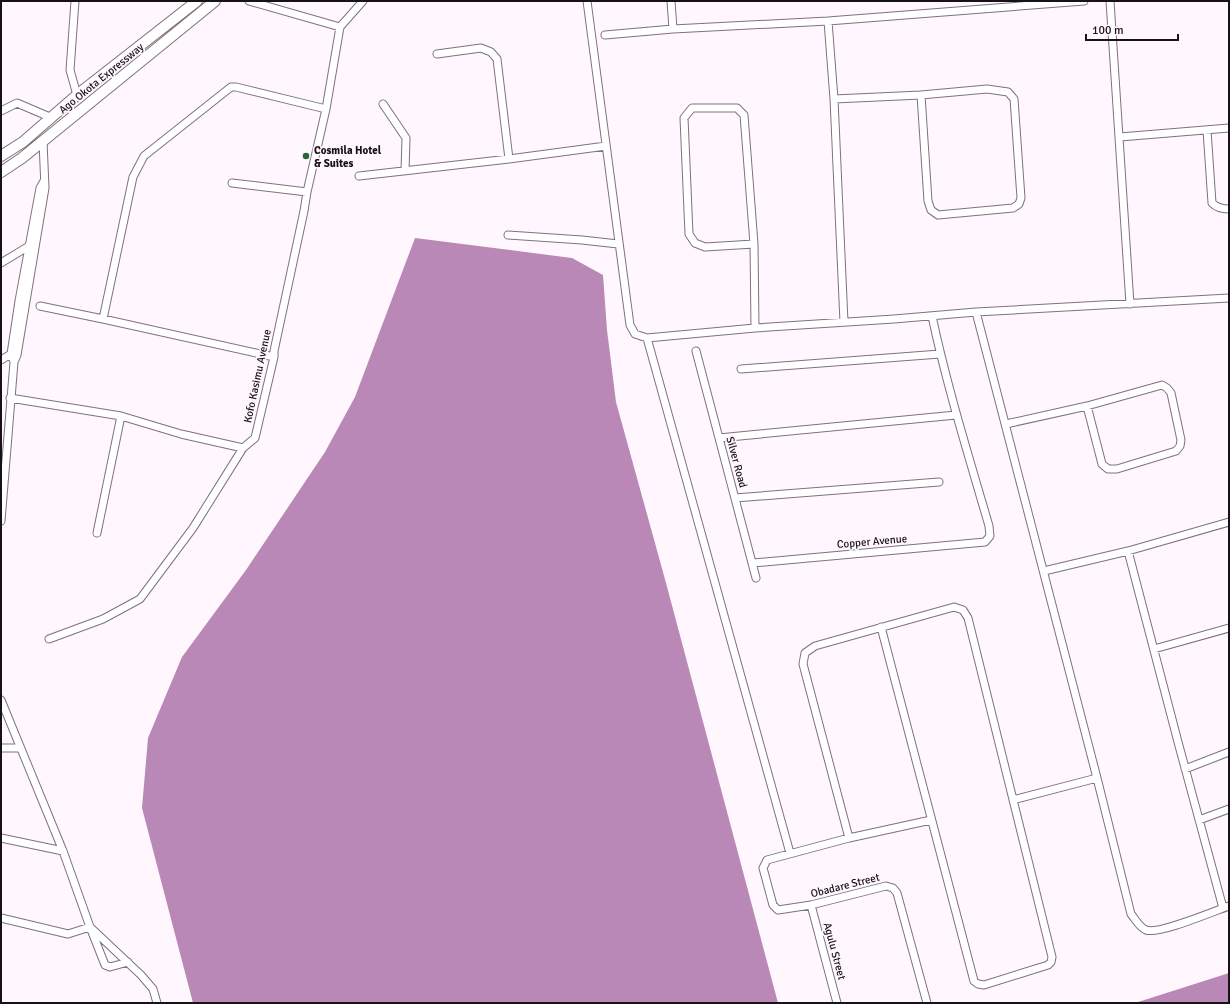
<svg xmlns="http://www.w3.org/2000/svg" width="1230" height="1004" viewBox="0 0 1230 1004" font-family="Signika,sans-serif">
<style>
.water{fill:#b988b6}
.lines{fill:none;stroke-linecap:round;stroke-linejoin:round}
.minor-casing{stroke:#7e727d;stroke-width:9}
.secondary-casing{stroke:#7e727d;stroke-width:12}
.minor{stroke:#fff;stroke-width:7}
.secondary{stroke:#fff;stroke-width:10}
.poi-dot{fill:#246935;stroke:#fff6fe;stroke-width:1.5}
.labels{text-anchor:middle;stroke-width:3.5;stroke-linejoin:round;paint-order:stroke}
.street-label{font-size:11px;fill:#161216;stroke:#fff6fe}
.poi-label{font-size:11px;font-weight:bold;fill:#161216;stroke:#fff6fe;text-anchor:start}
</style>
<rect width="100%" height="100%" fill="#fff6fe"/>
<!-- water -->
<path class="water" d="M415,238L572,258L603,275L607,330L616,402L666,583L778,1003H193L142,808L148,738L182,657L246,570L325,452L355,397Z
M1229,973V1003H1135Z"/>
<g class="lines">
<defs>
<path id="minor" d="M75,1L70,70L77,95
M249,1L340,27L363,1
M587,1L630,325L635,334L647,338L755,328L894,319L976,312L1229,298
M671,1L673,29
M1110,1L1130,304
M828,21L834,99L844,322
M605,35L673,29L828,21L1084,1
M437,54L481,48L491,52L497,59L509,159
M987,89L1008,92L1014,99L1021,198L1019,204L1013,208L938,215L931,210L928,201L921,95Z
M834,99L921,95
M383,104L406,138L405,171
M1,111L17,103L52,118
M1207,130L1212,203C1217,208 1222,209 1229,209
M1120,137L1229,128
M359,176L509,159L606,146
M232,183L307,192
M508,235L582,240L618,244
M754,244L705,247L695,243L689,234L684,118L692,108H737L744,115L754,244L755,328
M1,263L29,246L32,247
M40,306L103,319L274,357
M976,312L1097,778L1131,914C1136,920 1139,927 1146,930C1158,935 1214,911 1229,906
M103,319L133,177L144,156L231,87H236L326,109
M647,338L790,853
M696,351L756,578
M1,360L11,354L15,355
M14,362L11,354L19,301L40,188L44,181
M741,369L940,354
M10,398L121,416L181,434L243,448
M1006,424L1087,406L1162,385L1167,388L1171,393L1181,440L1180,446L1176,451L1117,469H1108L1102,464L1087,406
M719,438L956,415
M735,498L939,482
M1,521L14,362L17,355L45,188L43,141
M97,533L121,416
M1128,551L1178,742L1223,908
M753,563L985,542L990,536L989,526C969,457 947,387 932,316
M1044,571L1128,551L1229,522
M49,639L103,619L140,599L193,528L243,448L255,438L274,357V351L304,211L307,192L326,109L340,27
M1154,649L1229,628
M1,700L63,851L90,927L141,975L153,989L157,1003
M1,748H20
M1185,769L1229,752
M1013,800L1097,778
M1199,820L1229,809
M1,838L63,851
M849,838L803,664L805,653L815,646L954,607L963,610L968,618L1052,957L1051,962L1048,965L984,985L978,984L974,981L881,627
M811,905L837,1003
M1,918L68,934L90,927L105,965L110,967L128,962
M927,1003L897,893L893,888L886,886L811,905L778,910L773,905L763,868L767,860L849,838L931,820"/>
<path id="secondary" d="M1,156L23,142L77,95L197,1
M1,172L22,158L215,1"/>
</defs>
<!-- minor casing -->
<use href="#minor" class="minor-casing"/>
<!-- secondary casing -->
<use href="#secondary" class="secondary-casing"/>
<!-- minor -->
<use href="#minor" class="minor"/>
<!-- secondary -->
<use href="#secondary" class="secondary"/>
</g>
<!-- markers -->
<circle class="poi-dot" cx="306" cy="156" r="4"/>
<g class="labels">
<!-- street labels -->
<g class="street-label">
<text transform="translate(101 78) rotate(-39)" y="4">Ago Okota Expressway</text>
<text transform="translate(257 376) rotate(-78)" y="4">Kofo Kasimu Avenue</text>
<text transform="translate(737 462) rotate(75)" y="4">Silver Road</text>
<text transform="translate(872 541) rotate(-5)" y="4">Copper Avenue</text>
<text transform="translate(845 885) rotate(-14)" y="4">Obadare Street</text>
<text transform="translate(835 951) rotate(75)" y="4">Agulu Street</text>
</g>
<!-- poi labels -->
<g class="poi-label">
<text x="314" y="154">Cosmila Hotel<tspan x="314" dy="13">&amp; Suites</tspan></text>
</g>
</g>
<!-- border -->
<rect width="1230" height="1004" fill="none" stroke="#161216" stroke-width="4"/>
<!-- scale -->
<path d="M1086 34v6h92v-6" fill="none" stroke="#161216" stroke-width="2"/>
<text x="1092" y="34" font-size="12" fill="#161216" stroke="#fff6fe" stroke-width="3" paint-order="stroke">100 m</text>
</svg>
